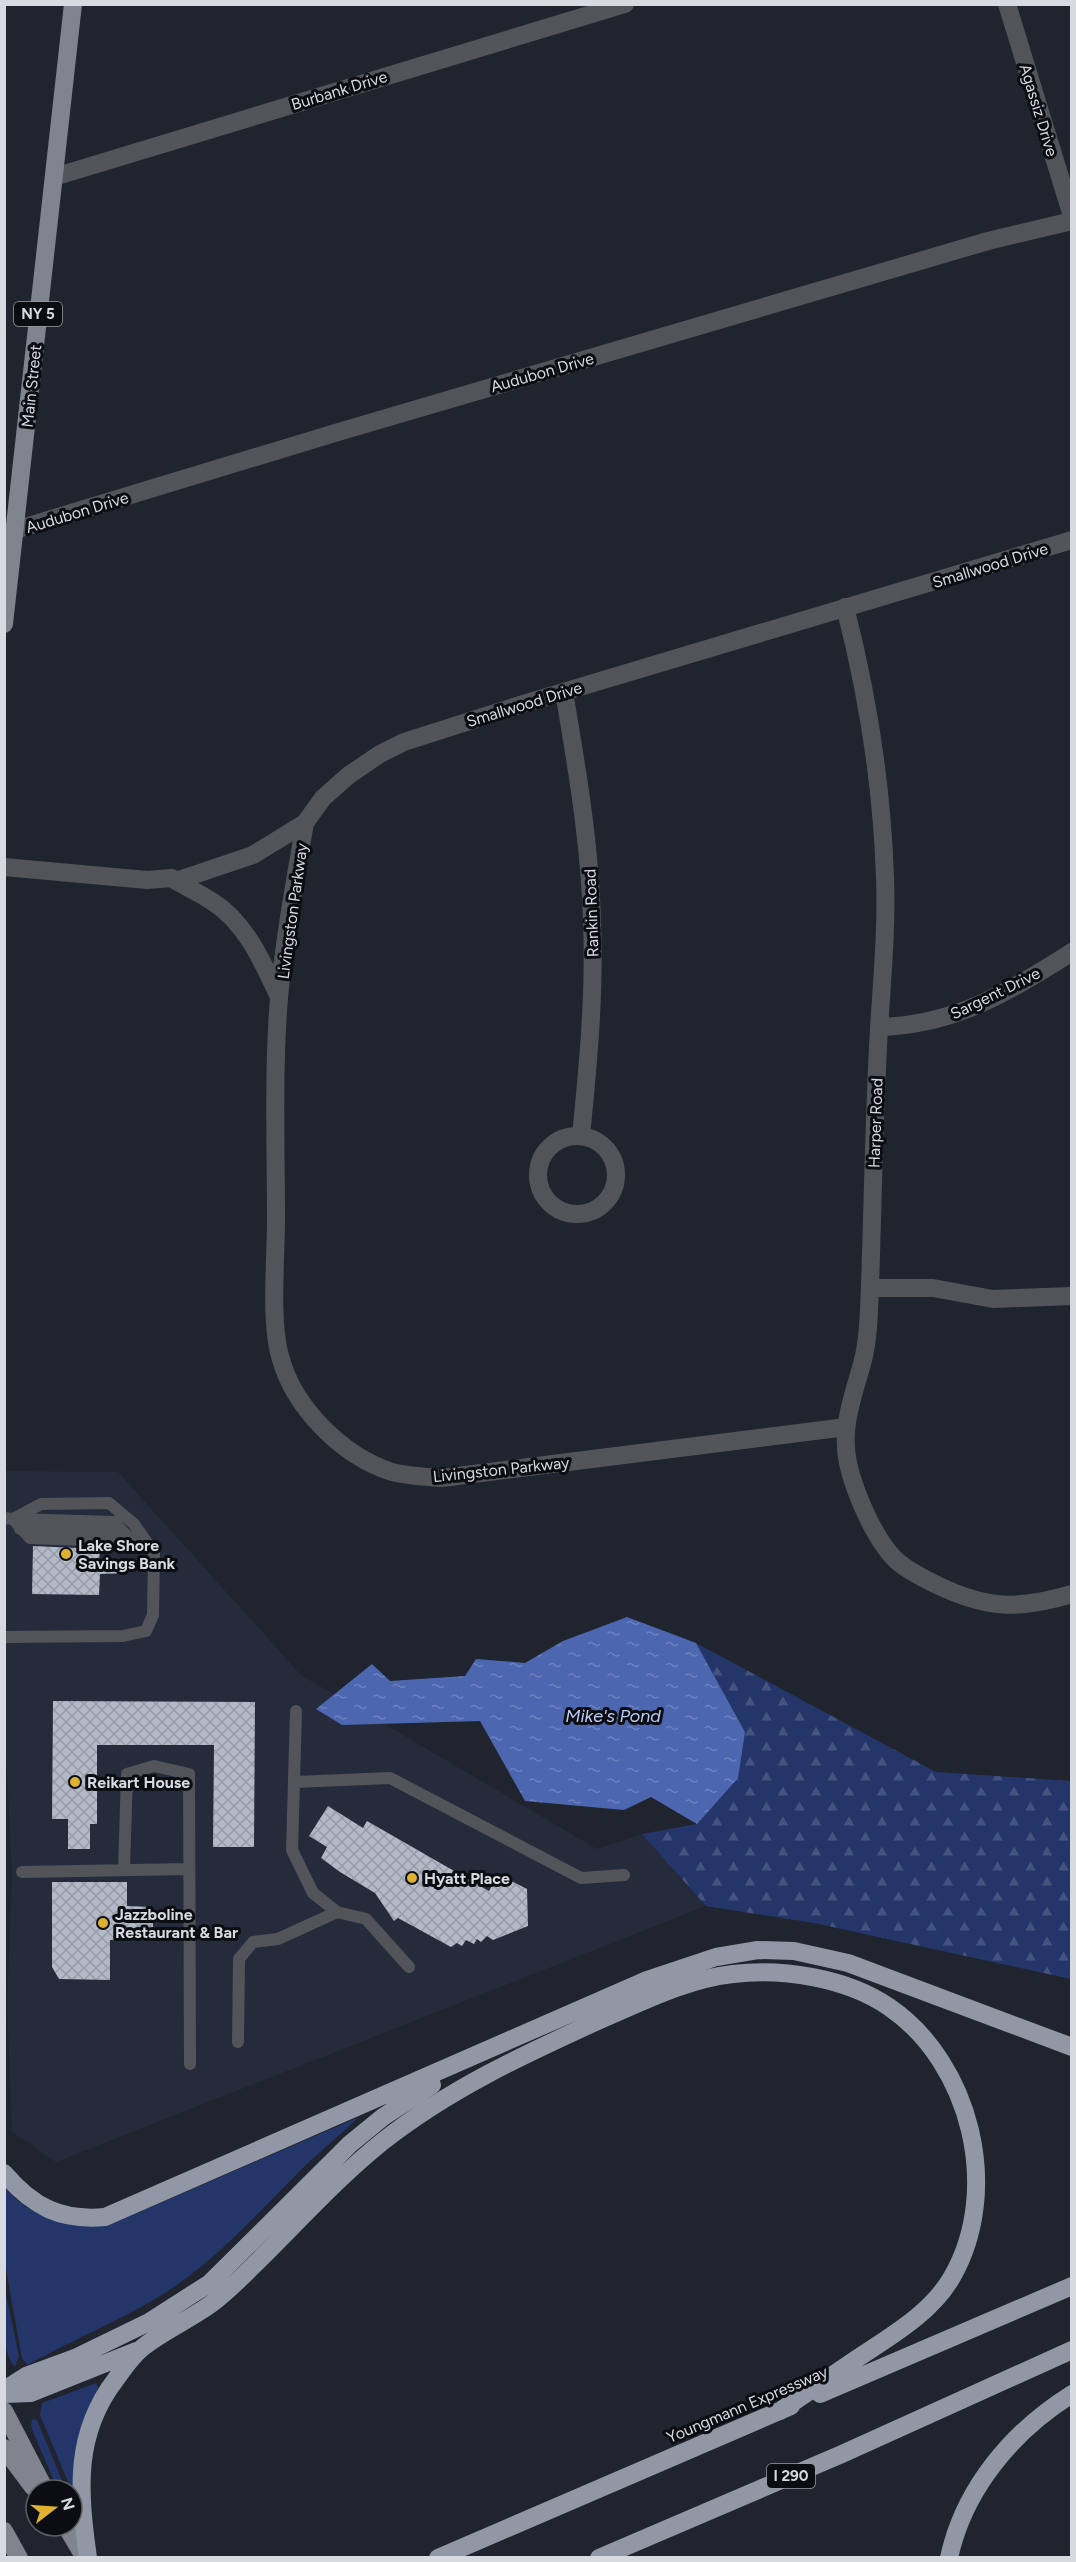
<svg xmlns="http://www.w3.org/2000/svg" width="1076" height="2562" viewBox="0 0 1076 2562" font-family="Figtree,sans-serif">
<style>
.built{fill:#252b3b}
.green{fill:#24356a}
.forest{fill:url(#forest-firs)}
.water{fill:url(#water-ripples)}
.building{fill:url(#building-cross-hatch)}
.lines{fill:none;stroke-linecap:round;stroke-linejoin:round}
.lane{stroke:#52545a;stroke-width:12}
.street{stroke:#52545a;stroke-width:18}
.primary{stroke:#7f848f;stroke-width:18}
.highway{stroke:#9197a4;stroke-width:18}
.poi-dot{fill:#deb133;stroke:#0c0d12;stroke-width:2}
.labels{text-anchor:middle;stroke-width:6;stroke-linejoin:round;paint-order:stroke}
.shield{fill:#0c0d12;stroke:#9a9ca3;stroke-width:1.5}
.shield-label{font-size:15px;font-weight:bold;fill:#d7dae1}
.street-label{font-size:16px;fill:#d7dae1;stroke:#0c0d12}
.poi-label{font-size:16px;font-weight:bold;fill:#d7dae1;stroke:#0c0d12;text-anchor:start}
.water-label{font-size:18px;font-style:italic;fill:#bbccf5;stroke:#0c0d12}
</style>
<defs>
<pattern id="forest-firs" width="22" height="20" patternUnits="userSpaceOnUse" patternTransform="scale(1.5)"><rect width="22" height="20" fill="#24356a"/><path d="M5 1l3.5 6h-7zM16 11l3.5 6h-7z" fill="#43527f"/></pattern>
<pattern id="water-ripples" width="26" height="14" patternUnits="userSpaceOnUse" patternTransform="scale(1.5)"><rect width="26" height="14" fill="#4c66b0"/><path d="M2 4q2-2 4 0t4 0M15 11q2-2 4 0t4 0" fill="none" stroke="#6d82be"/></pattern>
<pattern id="building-cross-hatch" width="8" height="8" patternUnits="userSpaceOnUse" patternTransform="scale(1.5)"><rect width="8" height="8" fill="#b3b9c7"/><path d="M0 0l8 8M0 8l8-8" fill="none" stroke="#969ba6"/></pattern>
</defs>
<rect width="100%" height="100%" fill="#20242e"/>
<!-- built -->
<path class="built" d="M4,1471L118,1472L301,1675L597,1849L642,1834L706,1906L56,2162L12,2132L7,2004L12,1874L4,1710Z"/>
<!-- green -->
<path class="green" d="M359,2117C338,2137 315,2155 295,2176C258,2213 223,2252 181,2282C134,2316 78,2336 28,2365L22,2359L5,2263L4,2186C23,2211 57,2226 88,2225C99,2225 111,2222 121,2220Z
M5,2290L19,2356L15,2367C0,2351 4,2312 5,2290Z
M96,2383L98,2388L74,2496L40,2415L42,2403Z
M32,2419L37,2420L66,2490H58L31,2427Z"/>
<!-- forest -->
<path class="forest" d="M696,1643L936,1772L1071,1781V1979L814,1923L706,1906L642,1834L697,1824L745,1732Z"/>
<!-- water -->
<path class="water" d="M627,1617L696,1643L745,1732L738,1778L697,1824L651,1797L624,1810L525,1801L480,1721L342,1725L316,1709L372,1664L390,1681L465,1676L476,1659L525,1663L563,1641Z"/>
<!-- building -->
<path class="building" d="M33,1546L100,1549L99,1560H128V1573L100,1574L99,1595L32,1594Z
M53,1701L255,1702L254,1847H213L214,1745H97V1824H90V1849H68V1819H52Z
M328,1806L363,1828L367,1821L489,1891L498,1874L527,1889L528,1926L493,1940L487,1936L481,1942L477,1939L474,1944L466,1940L462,1946L457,1943L451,1947L398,1918L394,1921L375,1893L340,1872L321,1858L327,1847L309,1836Z
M52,1882H127V1906L153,1907V1940H110V1980L59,1979L52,1967Z"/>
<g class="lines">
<!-- lane -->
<path class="lane" d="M4,1518L13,1519L41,1504L109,1503L134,1524L154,1553L153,1615L146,1631L123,1636L4,1637
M13,1519L30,1538L134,1542L150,1547
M14,1519L114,1522L123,1532
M20,1529L123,1532L134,1542
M296,1711L292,1850L313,1893L337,1912
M295,1782L390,1778L581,1878L624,1875
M124,1870L127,1774L154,1766L189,1774L190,2064
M22,1872L189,1869
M238,2042L239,1959L253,1942L278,1939L337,1912L366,1919L409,1967"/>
<!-- street -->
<path class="street" d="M1007,4L1072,216
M54,177L625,4
M15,530L335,433L988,241L1072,221
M845,607C868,696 882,786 885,878C887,928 882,979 879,1029C874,1114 873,1200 870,1285C869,1309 869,1337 863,1360C854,1395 840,1426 848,1463C854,1491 875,1541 897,1561C908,1571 923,1578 937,1585C987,1609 1018,1610 1072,1594
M564,692C577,768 590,845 592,922C595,994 588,1065 581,1136
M305,823C295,881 284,940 279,998C273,1072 276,1146 276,1220C276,1258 270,1321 280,1356C293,1407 342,1456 392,1472C409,1476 425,1477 442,1478L846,1427
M4,867L147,880L172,878L176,881L253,855L305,823L323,798L349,775L380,754L404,742L523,704L1072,540
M176,881C188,888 201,894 213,902C246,923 263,963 279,997
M879,1027C956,1025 1008,992 1072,952
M538 1175a39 39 0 1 1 78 0a39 39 0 1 1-78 0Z
M870,1288H933L993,1299L1072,1296"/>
<!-- primary -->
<path class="primary" d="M4,624L73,4
M4,2411L45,2490
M4,2448L33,2487
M66,2526L85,2558
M4,2531L19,2558"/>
<!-- highway -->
<path class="highway" d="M4,2173C33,2207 61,2221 105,2217L647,1980L716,1957L758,1950L794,1951L848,1963L1072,2047
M4,2390L26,2376L75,2358L149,2322L210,2283L350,2144L383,2117L432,2085
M4,2394L31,2393L136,2351
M820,2394L1072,2286
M88,2558C79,2492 73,2435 116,2379C124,2368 132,2356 142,2348C163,2331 189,2320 211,2304C226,2293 240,2279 253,2266C296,2224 336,2179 382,2142C449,2089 525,2054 602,2019C644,2001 687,1979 733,1974C783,1968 847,1978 889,2007C971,2063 1002,2190 952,2277C932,2312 894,2334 861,2356C834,2374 807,2393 780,2411
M438,2558L791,2406
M599,2558L842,2454L1072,2350
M949,2558C964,2488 1013,2431 1072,2394"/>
</g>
<!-- markers -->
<g class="poi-dot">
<circle cx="66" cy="1554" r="6"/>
<circle cx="75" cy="1782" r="6"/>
<circle cx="412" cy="1878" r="6"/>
<circle cx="103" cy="1923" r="6"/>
</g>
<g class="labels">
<!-- shield labels -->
<g class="shield">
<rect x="14" y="302" width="48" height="24" rx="4.5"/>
<rect x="767" y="2464" width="48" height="24" rx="4.5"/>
</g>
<g class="shield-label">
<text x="38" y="319">NY 5</text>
<text x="791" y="2481">I 290</text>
</g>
<!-- street labels -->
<g class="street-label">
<text transform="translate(339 90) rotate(-17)" y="6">Burbank Drive</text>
<text transform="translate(1039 110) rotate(73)" y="6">Agassiz Drive</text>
<text transform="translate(542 372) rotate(-16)" y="6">Audubon Drive</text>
<text transform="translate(31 386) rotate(-84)" y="6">Main Street</text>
<text transform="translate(77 512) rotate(-17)" y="6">Audubon Drive</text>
<text transform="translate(990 565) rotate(-17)" y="6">Smallwood Drive</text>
<text transform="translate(524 704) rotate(-17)" y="6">Smallwood Drive</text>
<text transform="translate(292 911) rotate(-82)" y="6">Livingston Parkway</text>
<text transform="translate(591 913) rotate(-92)" y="6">Rankin Road</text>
<text transform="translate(995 993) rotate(-26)" y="6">Sargent Drive</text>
<text transform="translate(875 1123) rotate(-88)" y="6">Harper Road</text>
<text transform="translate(501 1469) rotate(-6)" y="6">Livingston Parkway</text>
<text transform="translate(747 2404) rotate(-23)" y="6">Youngmann Expressway</text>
</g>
<!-- poi labels -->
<g class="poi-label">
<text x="78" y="1551">Lake Shore<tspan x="78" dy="18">Savings Bank</tspan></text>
<text x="87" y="1788">Reikart House</text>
<text x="424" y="1884">Hyatt Place</text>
<text x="115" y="1920">Jazzboline<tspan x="115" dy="18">Restaurant &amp; Bar</tspan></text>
</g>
<!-- water labels -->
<g class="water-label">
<text x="613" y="1722">Mike's Pond</text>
</g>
</g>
<!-- border -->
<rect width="1076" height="2562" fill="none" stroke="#d7dae1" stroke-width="12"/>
<!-- north arrow -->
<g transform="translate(54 2508) rotate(73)"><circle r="28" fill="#0c0d12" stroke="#5d5f65" stroke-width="1.5"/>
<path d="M0-4.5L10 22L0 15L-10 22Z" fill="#deb133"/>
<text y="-9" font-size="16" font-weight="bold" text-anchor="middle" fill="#d7dae1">N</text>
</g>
</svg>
